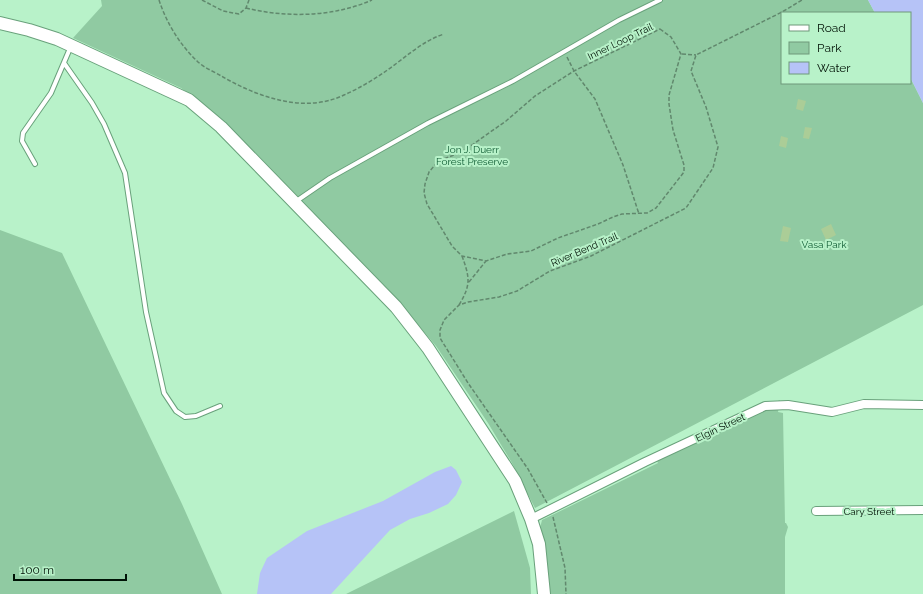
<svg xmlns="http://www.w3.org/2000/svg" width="923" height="594" viewBox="0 0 923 594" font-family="Raleway,sans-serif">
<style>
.green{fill:#90caa2}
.water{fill:#b6c3f7}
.building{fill:#abcd97}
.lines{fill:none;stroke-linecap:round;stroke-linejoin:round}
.service-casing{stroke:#69a17b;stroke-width:6}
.minor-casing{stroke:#69a17b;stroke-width:10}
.primary-casing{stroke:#69a17b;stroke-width:14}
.path{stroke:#61886d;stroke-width:1.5;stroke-dasharray:4 2;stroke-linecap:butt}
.service{stroke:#fff;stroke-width:4}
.minor{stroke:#fff;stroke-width:8}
.primary{stroke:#fff;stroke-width:12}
.labels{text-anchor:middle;stroke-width:4;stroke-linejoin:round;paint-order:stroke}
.street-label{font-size:10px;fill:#001206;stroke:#b8f2c9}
.park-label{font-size:10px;fill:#105c34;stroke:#b8f2c9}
</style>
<rect width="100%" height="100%" fill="#b8f2c9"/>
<!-- green -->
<path class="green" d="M101,0H868L875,13H782V83H910V77L923,103V305L535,508L512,463L488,423L436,346L387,288L218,116L181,88L73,38L102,6Z
M0,230L62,253L182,504L222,594H0Z
M780,400L778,412L783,413L785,523H786L788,527L785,537V594H548L540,528L542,520L658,463L656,459Z
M514,511L530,568L531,594H346Z"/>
<!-- water -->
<path class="water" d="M868,0H923V103L910,77V13H875Z
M451,466L456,470L462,482L456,495L448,504L429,513L410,519L390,530L331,594H257L260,573L267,558L307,531L383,501L435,472Z"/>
<!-- building -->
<path class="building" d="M798,99L806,101L803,111L796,109Z
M805,127L812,128L809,139L803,138Z
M781,136L788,138L786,148L779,146Z
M831,224L836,235L826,240L821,229Z
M783,226L791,228L788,242L780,241Z"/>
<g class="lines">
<defs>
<path id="service" d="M64,63L92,103L104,124L125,173L146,312L164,393L176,411L185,417L196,416L220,406
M35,164L22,141L23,133L51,93L71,46
M295,202L330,178L428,123L513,81L619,20L660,0"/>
<path id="minor" d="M816,511L923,510
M531,519L645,462L765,406L788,405L832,412L864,404L923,405"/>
<path id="primary" d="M0,23L29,30L57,39L189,100L221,127L396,307L428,348L515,481L531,519L539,544L544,594"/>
</defs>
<!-- service casing -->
<use href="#service" class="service-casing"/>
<!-- minor casing -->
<use href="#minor" class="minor-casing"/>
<!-- primary casing -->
<use href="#primary" class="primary-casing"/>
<!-- path -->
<path class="path" d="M159,0C166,22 180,45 197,61C204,68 215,72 223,77C258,97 305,114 344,95C358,89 373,80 386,71C405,58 422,41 444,34
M202,0L223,11L239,14L246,8L249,0
M246,8C287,18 333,17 372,0
M660,29L671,37L681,54L669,95V104L673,130L684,165V172L656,208L647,213L622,214L613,217L598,224L558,238L531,251L507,254L486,261L462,256L452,246L427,204L424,193L425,184L429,172L434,166L441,160L462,152L506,121L535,96L574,71Z
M682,54L696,55
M567,57L574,71L595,99L623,165L639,214
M469,282L486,261
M459,305C471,285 470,278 462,256
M547,503L528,469L468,383L440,338V330L444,320L459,305L468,302L499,297L517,291L550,271L591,256L686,208L713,168L718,147L706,107L691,71L696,55L782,12L802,0
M553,517L565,568L566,594"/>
<!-- service -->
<use href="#service" class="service"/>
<!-- minor -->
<use href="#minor" class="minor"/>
<!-- primary -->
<use href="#primary" class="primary"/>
</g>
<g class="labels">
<!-- street labels -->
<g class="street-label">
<text transform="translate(620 41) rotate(-26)" y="4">Inner Loop Trail</text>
<text transform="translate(584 249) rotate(-23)" y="4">River Bend Trail</text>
<text transform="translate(720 427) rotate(-25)" y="4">Elgin Street</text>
<text x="869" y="515">Cary Street</text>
</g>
<!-- park labels -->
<g class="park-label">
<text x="472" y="153">Jon J. Duerr<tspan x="472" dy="12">Forest Preserve</tspan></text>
<text x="824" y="248">Vasa Park</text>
</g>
</g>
<!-- legend -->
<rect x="781" y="12" width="130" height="72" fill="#b8f2c9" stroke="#6e987b"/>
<rect x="789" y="25" width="20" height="6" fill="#ffffff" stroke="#6e987b"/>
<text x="817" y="32" font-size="12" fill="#001206">Road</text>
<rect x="789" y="42" width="20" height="12" fill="#90caa2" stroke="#6e987b"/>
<text x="817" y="52" font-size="12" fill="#001206">Park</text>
<rect x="789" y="62" width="20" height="12" fill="#b6c3f7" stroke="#6e987b"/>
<text x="817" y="72" font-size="12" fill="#001206">Water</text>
<!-- scale -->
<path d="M14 574v6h112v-6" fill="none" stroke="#001206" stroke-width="2"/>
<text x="20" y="574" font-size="12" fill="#001206" stroke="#b8f2c9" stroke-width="3" paint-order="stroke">100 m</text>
</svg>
